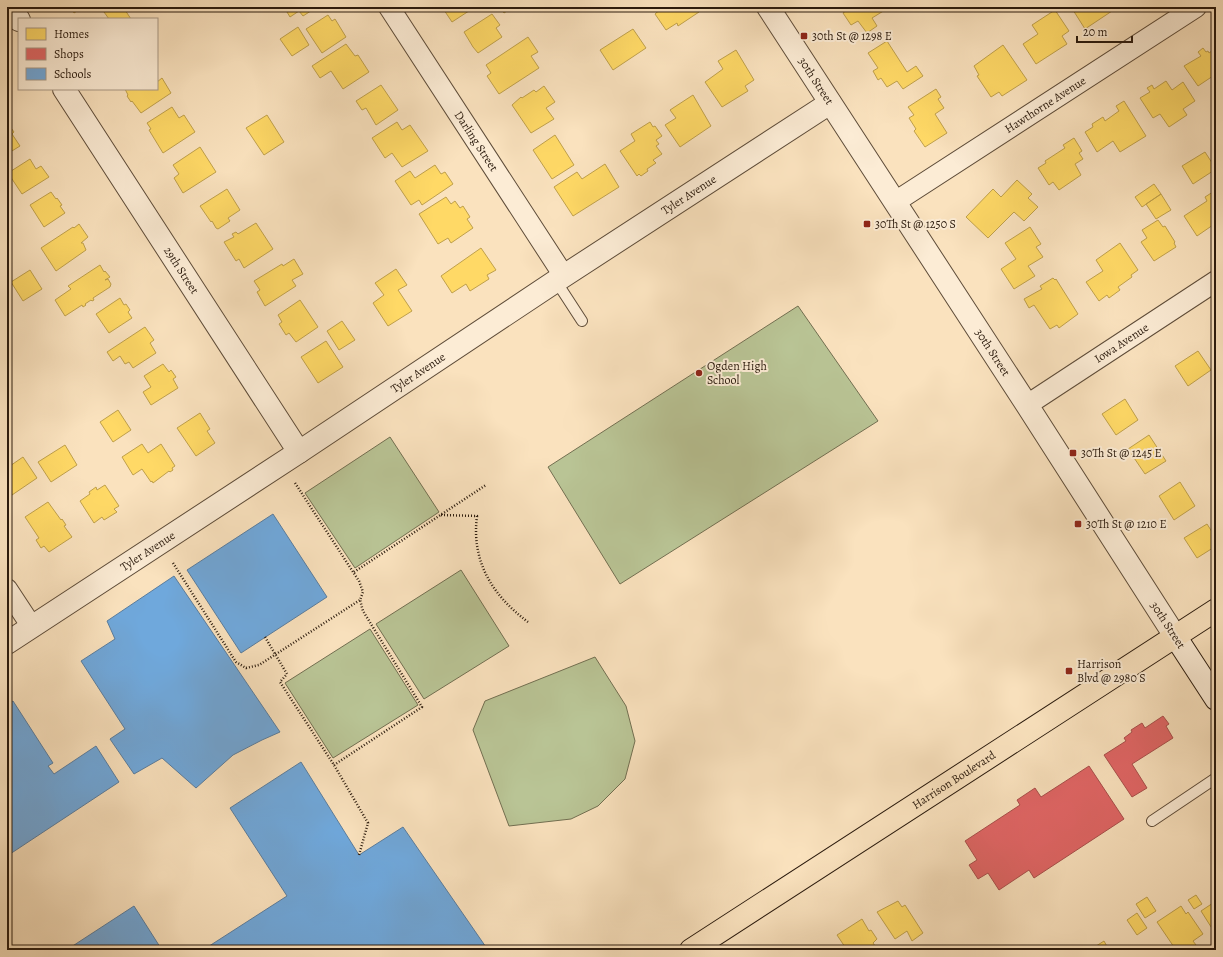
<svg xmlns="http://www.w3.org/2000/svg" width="1223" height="957" viewBox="0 0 1223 957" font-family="Alegreya,serif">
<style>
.green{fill:#b9c495;stroke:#726f51}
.homes{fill:#ffd966;stroke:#bfa04b}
.shops{fill:#e06666;stroke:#a94f4b}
.schools{fill:#6fa8dc;stroke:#5a7d9e}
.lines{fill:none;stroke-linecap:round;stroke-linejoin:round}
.service-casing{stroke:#5e4c39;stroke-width:12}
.minor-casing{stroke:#5e4c39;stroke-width:22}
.tertiary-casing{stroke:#5e4c39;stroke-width:24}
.secondary-casing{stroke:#2a1a0d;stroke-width:24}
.primary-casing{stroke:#2a1a0d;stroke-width:24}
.path{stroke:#2a1a0d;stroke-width:2.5;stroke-dasharray:1 2;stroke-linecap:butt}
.service{stroke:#fcecd5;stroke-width:10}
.minor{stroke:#fcecd5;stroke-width:20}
.tertiary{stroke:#fcecd5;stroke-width:22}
.secondary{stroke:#fcecd5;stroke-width:22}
.primary{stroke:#fae2be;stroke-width:22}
.poi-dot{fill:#8f2418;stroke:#fcecd5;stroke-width:1.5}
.labels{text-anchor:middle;stroke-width:4;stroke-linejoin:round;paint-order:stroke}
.poi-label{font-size:12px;fill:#2a1a0d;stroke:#fcecd5;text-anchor:start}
.street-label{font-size:12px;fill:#2a1a0d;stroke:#fcecd5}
</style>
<rect width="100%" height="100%" fill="#fae2be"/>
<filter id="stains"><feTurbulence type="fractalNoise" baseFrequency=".005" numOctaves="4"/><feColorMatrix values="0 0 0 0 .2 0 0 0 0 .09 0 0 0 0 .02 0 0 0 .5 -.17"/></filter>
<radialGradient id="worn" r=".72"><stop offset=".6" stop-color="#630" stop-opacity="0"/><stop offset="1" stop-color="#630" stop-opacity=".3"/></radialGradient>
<!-- green -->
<path class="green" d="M798,306L878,421L620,584L548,467Z
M390,437L439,512L355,568L305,493Z
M461,570L509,646L424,699L376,624Z
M370,629L418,705L333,758L285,683Z
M595,657L626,706L635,741L625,779L598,806L571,819L509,826L473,730L485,701Z"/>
<!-- homes -->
<path class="homes" d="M71,7H83L74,13Z
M111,7H123L131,19H109L104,12Z
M284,7H317L303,16L299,11L290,17Z
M442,7H475L452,22Z
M500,7H513L504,13Z
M663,7H696L699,12L678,26L677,23L666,30L655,14Z
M849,7H883L885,10L872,18L877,26L867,33L858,21L851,25L843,13L850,8Z
M1077,7H1118L1085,29L1073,10Z
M1055,10L1069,31L1062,36L1067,44L1036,64L1023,44L1038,34L1032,25Z
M492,14L500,25L496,28L502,37L478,53L473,47L464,32Z
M328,15L332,21L335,19L346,37L322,53L306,29Z
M298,27L309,45L292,56L280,39Z
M633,29L646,48L613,70L600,50Z
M528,37L538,52L531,56L539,68L499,94L487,76L491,73L486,65Z
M887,41L907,72L916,66L923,76L903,89L897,81L887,87L881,78L878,80L873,71L878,68L868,53Z
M346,44L355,56L358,55L369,72L343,89L331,71L320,78L312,66Z
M1003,45L1027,80L1002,96L999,92L991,97L977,76L979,75L974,66Z
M1203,48L1206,52L1208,51L1209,53L1216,48V74L1198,86L1184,66L1201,56L1198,52Z
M736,50L754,80L745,86L748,91L722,107L705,82L723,69L718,61Z
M162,78L171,93L141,113L132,101L131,102L127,96L128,95L125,89H157V82Z
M1166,81L1172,90L1183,82L1195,101L1183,109L1187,115L1169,127L1160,114L1153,118L1140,98L1150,92L1147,88L1152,85L1154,89Z
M381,85L398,110L376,125L366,108L362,110L356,101Z
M544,86L555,102L546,108L554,119L531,133L512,105L521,97L522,98L534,90L536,92Z
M936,89L941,97L938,99L944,108L935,114L947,133L925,147L914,131L916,129L909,118L914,115L908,107Z
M693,95L711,126L680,147L665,125L676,118L670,110Z
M1124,101L1146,136L1120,152L1113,141L1097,152L1085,132L1093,127L1092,124L1103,117L1105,121L1119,111L1116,106Z
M172,107L179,118L184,115L195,132L163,153L149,130L151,129L147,123Z
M267,115L284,142L264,155L246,128Z
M397,122L402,130L410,125L428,151L402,167L392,153L385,158L372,138Z
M650,122L653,127L655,126L662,136L656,140L659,144L656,146L662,154L653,160L656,163L647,169L648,171L641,176L639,174L637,176L620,151L635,141L631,134Z
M7,124L8,126L9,125L14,132L12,134L20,146L7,154Z
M555,135L574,165L552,179L533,150Z
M1074,138L1082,151L1079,153L1083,159L1075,164L1081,175L1059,190L1053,182L1049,185L1038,168L1046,163L1045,161L1065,148L1063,145Z
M200,147L216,172L183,193L174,178L179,174L173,165Z
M1205,152L1216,169L1193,184L1182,166Z
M30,159L36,169L41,166L49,177L22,194L8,173Z
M605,164L619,187L573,216L554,187L577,172L582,179Z
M435,165L441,174L445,172L453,184L422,205L419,200L411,205L395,181L410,171L415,178Z
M1017,180L1032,194L1028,198L1038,207L1024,221L1014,212L988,238L966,217L993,189L1001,197Z
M1154,184L1161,194L1142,207L1135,197Z
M227,189L240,210L228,218L230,221L218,229L216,228L212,221L211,222L200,206Z
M1216,190V228L1213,225L1197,236L1184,216L1207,201L1205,197Z
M51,192L56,199L57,198L62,205L60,206L65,213L44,227L30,205Z
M1161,194L1171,210L1156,219L1146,204Z
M446,197L451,204L455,201L460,208L463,206L470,217L467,219L473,228L451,243L448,238L438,244L419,214Z
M1158,220L1163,227L1165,226L1175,242L1174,243L1176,247L1154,261L1141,242L1147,238L1142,230Z
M256,223L273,249L244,268L239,259L236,261L224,242L234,237L232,234L236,232L238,234Z
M79,224L88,237L81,243H83L86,250L56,271L41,248L73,227L74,228Z
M1030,227L1041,244L1036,247L1043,257L1028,266L1035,276L1014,289L1001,269L1016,259L1005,243Z
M1120,243L1138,270L1131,275L1132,277L1118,287L1120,290L1109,298L1107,295L1099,301L1086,282L1103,271L1096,260Z
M481,248L496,270L487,275L489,279L470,291L466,284L452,293L441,276Z
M294,259L303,274L292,280L296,286L265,306L257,292L260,290L254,281L282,264L283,266Z
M100,265L104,272L105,271L110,277L105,280L108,279L111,284L110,287L93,298L94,300L92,301L91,300L85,304L86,305L83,307L82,305L65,316L55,300L71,289L68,286Z
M396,269L407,285L398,290L412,311L388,326L373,303L384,295L375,283Z
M30,270L42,289L23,301L11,282Z
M1053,278L1055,280L1056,279L1078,314L1059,328L1057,325L1050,329L1034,305L1029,308L1024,299L1042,289L1040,286Z
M120,298L124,305L126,304L130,310L128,312L132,318L109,333L96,314Z
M300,300L318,327L296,342L289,333L286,335L279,324L282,322L278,315Z
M342,321L355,340L339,350L327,331Z
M145,327L154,340L150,343L156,353L133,368L129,362L125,364L120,356L113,361L107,352Z
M326,341L343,367L318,383L301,357Z
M1198,351L1211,370L1188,386L1175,366Z
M163,364L169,372L171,370L176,377L173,379L178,388L151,405L143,392L151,387L144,376Z
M1125,399L1138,420L1116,435L1102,414Z
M118,410L131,430L113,442L100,422Z
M200,413L210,429L207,431L215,443L196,456L177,428Z
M1149,435L1166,461L1145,474L1128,449Z
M142,444L148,453L161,444L175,466L172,468L173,470L170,472L169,471L153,483L152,481L151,482L142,469L133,475L122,457Z
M65,445L77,465L51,482L38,462Z
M23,457L37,478L12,495L7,488V468Z
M1180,482L1195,506L1174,520L1159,496Z
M105,485L119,506L114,509L117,512L104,520L102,517L94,523L80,501L90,494L89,492L96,487L97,490Z
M48,502L61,520L62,519L66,525L64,526L72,537L49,552L44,546L41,548L36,540L39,538L25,517Z
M1207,524L1216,538V546L1197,558L1184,538Z
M1216,849V859L1211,852Z
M1196,895L1202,904L1194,909L1188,900Z
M1147,897L1156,911L1145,918L1136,904Z
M898,901L902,907L905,905L923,933L912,941L907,931L895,939L877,912Z
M1216,901V928L1213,930L1201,911Z
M1181,906L1186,914L1188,912L1203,934L1193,941L1196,945L1188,950L1186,947L1182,950H1176L1157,922Z
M1137,913L1147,928L1137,935L1127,920Z
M862,919L869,931L871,930L877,939L873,943L878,950H847L837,935Z
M1104,941L1109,950H1094L1093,948Z"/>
<!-- shops -->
<path class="shops" d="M1163,716L1169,724L1166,726L1173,738L1132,764L1147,788L1132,797L1104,755L1126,741L1124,738L1132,732L1131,730L1142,723L1145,728Z
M1089,766L1124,819L1034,878L1029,870L999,890L988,873L978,879L969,865L977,860L965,841L1020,805L1017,800L1035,788L1041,797Z"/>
<!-- schools -->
<path class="schools" d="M273,514L327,597L241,653L187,570Z
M174,576L280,732L262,740L233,755L196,788L162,758L134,774L110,739L125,729L81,661L115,639L107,621Z
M13,701L53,763L48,766L54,774L96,746L119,782L7,856V705Z
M301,762L359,855L403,827L488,950H203L287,896L230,808Z
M134,906L162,950H69L68,949Z"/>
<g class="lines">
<defs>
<path id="service" d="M556,281L582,321
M1152,821L1216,778"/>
<g id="minor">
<path id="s1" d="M389,7L564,276"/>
<path id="s2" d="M895,202L1196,7"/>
<path id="s3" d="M1027,405L1216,281"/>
<path d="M7,589L32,627"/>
</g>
<g id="tertiary">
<path d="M11,7L19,20"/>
<path id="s4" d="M768,7L1027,405L1175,636"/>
<path id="s5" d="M64,89L299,452"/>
<path id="s6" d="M7,643L299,452L556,281L830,103"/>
</g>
<path id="secondary" d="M1175,636L1216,699"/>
<g id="primary">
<path id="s7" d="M691,950L1216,610"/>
</g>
</defs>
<!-- service casing -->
<use href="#service" class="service-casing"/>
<!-- minor casing -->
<use href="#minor" class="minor-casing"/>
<!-- tertiary casing -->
<use href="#tertiary" class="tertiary-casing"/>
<!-- secondary casing -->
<use href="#secondary" class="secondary-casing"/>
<!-- primary casing -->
<use href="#primary" class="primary-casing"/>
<!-- path -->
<path class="path" d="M295,483L359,581L363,592L360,600L363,611L422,707L334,765
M441,515L477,516C471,562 493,596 528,622
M173,563L236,662L246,668L259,665L360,600
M354,572L486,485
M265,637L287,674L280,682L334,765L368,823L359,855"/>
<!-- service -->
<use href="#service" class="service"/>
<!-- minor -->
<use href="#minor" class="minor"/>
<!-- tertiary -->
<use href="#tertiary" class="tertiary"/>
<!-- secondary -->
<use href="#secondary" class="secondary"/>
<!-- primary -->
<use href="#primary" class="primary"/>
</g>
<!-- markers -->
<g class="poi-dot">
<rect x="800" y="32" width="8" height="8" rx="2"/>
<rect x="863" y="220" width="8" height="8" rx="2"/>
<circle cx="699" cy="373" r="4"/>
<rect x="1069" y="449" width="8" height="8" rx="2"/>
<rect x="1074" y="520" width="8" height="8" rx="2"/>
<rect x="1065" y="667" width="8" height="8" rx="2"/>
</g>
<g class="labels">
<!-- poi labels -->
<g class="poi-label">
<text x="812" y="40">30th St @ 1298 E</text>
<text x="875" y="228">30Th St @ 1250 S</text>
<text x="707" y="370">Ogden High<tspan x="707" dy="14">School</tspan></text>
<text x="1081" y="457">30Th St @ 1245 E</text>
<text x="1086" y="528">30Th St @ 1210 E</text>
<text x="1077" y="668">Harrison<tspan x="1077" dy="14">Blvd @ 2980 S</tspan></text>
</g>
<!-- street labels -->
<g class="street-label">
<text dy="4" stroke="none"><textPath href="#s4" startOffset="88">30th Street</textPath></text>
<text dy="4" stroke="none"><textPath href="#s2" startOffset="179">Hawthorne Avenue</textPath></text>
<text dy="4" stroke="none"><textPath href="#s1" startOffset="160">Darling Street</textPath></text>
<text dy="4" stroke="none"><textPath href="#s6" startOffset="816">Tyler Avenue</textPath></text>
<text dy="4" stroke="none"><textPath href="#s5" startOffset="216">29th Street</textPath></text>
<text dy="4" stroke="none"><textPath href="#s3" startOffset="113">Iowa Avenue</textPath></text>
<text dy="4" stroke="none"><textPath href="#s4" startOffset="412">30th Street</textPath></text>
<text dy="4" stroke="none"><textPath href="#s6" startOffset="492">Tyler Avenue</textPath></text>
<text dy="4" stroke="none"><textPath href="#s6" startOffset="168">Tyler Avenue</textPath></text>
<text transform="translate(1168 625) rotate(57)" y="4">30th Street</text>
<text dy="4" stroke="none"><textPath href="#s7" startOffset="313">Harrison Boulevard</textPath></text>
</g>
</g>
<!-- margin -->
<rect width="1223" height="957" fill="none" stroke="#fae2be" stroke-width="24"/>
<rect x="8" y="8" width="1207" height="941" fill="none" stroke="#2a1a0d" stroke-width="2"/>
<rect x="12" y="12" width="1199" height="933" fill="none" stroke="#2a1a0d"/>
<!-- legend -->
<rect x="18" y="18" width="140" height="72" fill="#fcecd5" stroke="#a89885"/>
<rect x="26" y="28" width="20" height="12" fill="#ffd966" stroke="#a89885"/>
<text x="54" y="38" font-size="12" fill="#2a1a0d">Homes</text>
<rect x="26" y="48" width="20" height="12" fill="#e06666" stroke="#a89885"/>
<text x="54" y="58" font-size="12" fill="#2a1a0d">Shops</text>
<rect x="26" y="68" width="20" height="12" fill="#6fa8dc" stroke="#a89885"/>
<text x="54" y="78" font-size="12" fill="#2a1a0d">Schools</text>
<!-- scale -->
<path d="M1077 36v6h55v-6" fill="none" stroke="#2a1a0d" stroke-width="2"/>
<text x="1083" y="36" font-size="12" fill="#2a1a0d" stroke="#fcecd5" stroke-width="3" paint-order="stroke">20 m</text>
<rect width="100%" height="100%" filter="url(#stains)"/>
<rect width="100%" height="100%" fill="url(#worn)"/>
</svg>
